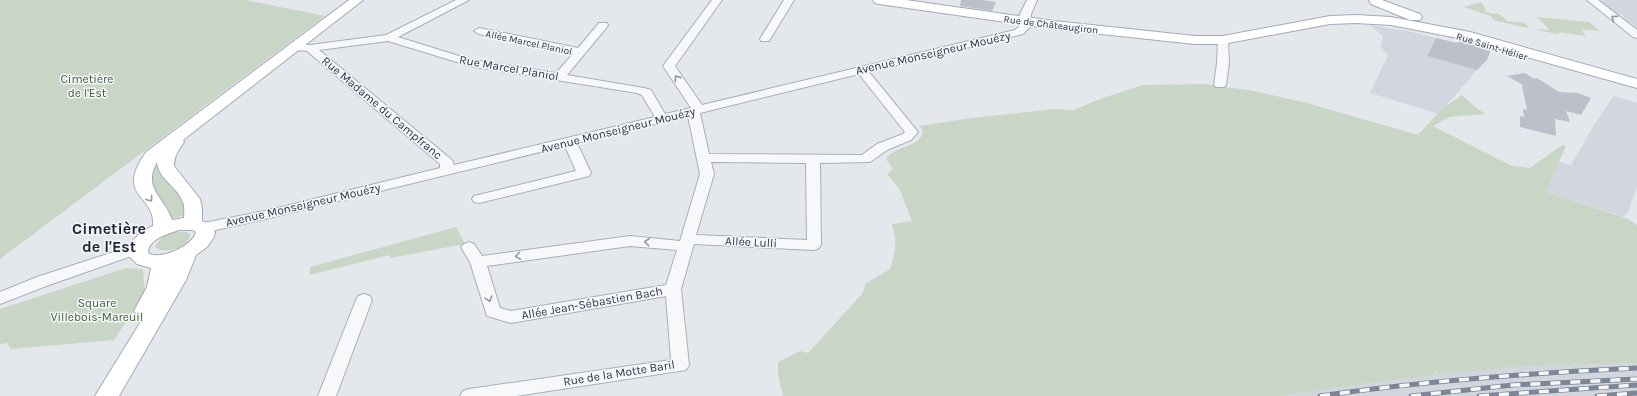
<svg xmlns="http://www.w3.org/2000/svg" width="1637" height="396" viewBox="0 0 1637 396" font-family="Karla,sans-serif">
<style>
.built{fill:#d2d6de}
.green{fill:#c9d6c5}
.building{fill:#bbc0ca}
.lines{fill:none;stroke-linecap:round;stroke-linejoin:round}
.minor-casing{stroke:#a9aeb7;stroke-width:2}
.major-casing{stroke:#a3abb8;stroke-width:2}
.minor{fill:#f7f8fa;fill-rule:evenodd}
.major{fill:#fff;fill-rule:evenodd}
.rail-casing{stroke:#7d8696;stroke-width:5}
.rail{stroke:#f4f6f9;stroke-width:3.5;stroke-dasharray:10;stroke-linecap:butt}
.oneway{stroke:#9196a0}
.oneway2{stroke:#959aa2}
.labels{text-anchor:middle;stroke-width:3;stroke-linejoin:round;paint-order:stroke}
.far-street-label{font-size:10px;fill:#2b3445;stroke:#f4f6f9}
.street-label{font-size:12px;fill:#2b3445;stroke:#f4f6f9}
.park-label{font-size:12px;fill:#3f6138;stroke:#f4f6f9}
.district-label{font-size:16px;font-weight:bold;fill:#1d2536;stroke:#f4f6f9}
</style>
<rect width="100%" height="100%" fill="#e4e7ec"/>
<!-- built -->
<path class="built" d="M1600,0H1637V28L1623,17V15L1614,13Z
M1370,25L1412,32L1436,38L1428,56L1477,70L1439,114L1370,93L1388,55L1381,48L1383,36Z
M1614,96L1637,103V186L1628,212L1624,217L1546,192L1559,162L1571,165L1597,120Z
M1572,363L1578,365L1637,363V396H1279L1300,393L1299,391L1367,383L1366,381H1369L1371,383L1435,375L1434,373L1507,366L1509,367L1573,365Z"/>
<!-- green -->
<path class="green" d="M0,0H245L325,16L0,259Z
M1481,2L1486,9L1483,11L1494,14L1496,13L1501,15L1507,21L1525,23L1530,29L1550,30L1537,17L1589,22L1600,31L1581,29L1586,36L1559,32V34C1537,31 1515,25 1493,20L1491,16L1464,7Z
M1204,84L1248,90L1307,103L1418,135L1443,108L1462,95L1475,107L1486,114L1450,117L1433,126L1512,166L1530,168L1562,145L1566,146L1546,192L1628,219L1637,225V363L1578,365L1573,363V365L1509,367L1507,366L1503,367V368L1439,374L1438,372H1434L1436,375L1371,383L1366,381L1367,383L1304,392L1300,391L1301,393L1279,396H783L778,375V362L800,351L808,353L863,293L865,284L890,269C896,251 897,242 892,224L912,221L900,190L887,174L893,169L886,159C895,145 922,148 923,130L919,126L972,118L1055,109L1073,110L1103,98L1143,85Z
M155,157L159,172L172,188L186,200L188,215L172,218L166,205L149,181Z
M456,227L465,244L390,258V255L310,275V267Z
M173,232H186L190,234C190,248 167,253 157,249L155,246L161,238Z
M126,268L143,269L145,293L114,340L11,349L7,343L0,344V309Z"/>
<!-- building -->
<path class="building" d="M961,0H982L996,2L992,11L960,6Z
M1436,38L1457,43L1459,41L1491,50L1487,60L1477,70L1427,56Z
M1525,73L1534,79L1537,78L1559,92L1578,93L1591,98L1581,115L1566,111L1570,122L1555,119L1556,136L1520,127V116L1524,117L1523,109L1527,110L1522,86L1523,85L1507,76Z"/>
<g class="lines">
<defs>
<path id="minor" d="M456,0H469L398,37L472,60L556,73L573,54L479,34L474,31L479,28L578,48L599,23H607L608,25L607,27L567,75L644,88L651,90L665,114L691,108L663,66L712,0H722L675,66L702,105L1015,30L1019,27L1020,14L1027,0H1037L1031,14L1030,27L1023,34L869,72L918,132L911,140L887,150L870,162L820,163L821,245L819,248L814,250L694,244L681,289L689,365L686,370L516,396H460L463,391L469,389L671,360L666,296L511,323L487,316L470,262L461,247L464,244L469,242L474,244L482,256L630,236L680,241L700,174L688,116L577,143L591,173L589,176L479,203L474,202L472,199L474,196L576,171L565,146L265,219L203,233L198,231L196,228L198,225L203,223L265,211L440,168V164L307,51L295,50L290,47L295,44L310,45L386,35ZM388,41L470,66L637,93L642,95L655,117L454,165L452,160L319,50ZM859,74L905,132L903,134L877,144L862,155L709,154L700,113ZM711,162L806,163L807,240L696,235L714,174ZM630,246L677,250L666,285L511,311L500,308L487,266Z
M784,0H794L769,41H761L760,39Z
M1587,0H1598L1637,30V38L1633,37Z
M1223,37L1228,40L1229,63L1226,85L1224,87H1216L1214,85L1217,63L1218,40Z
M138,244L143,246L146,249L143,252L49,285L0,304V292L37,277Z
M364,294L370,296L372,300L336,396H318L356,300L358,296Z"/>
<path id="major" d="M349,0H363L183,140L184,142C179,150 174,155 174,166L200,199L202,208V221L211,225L215,232L214,237L207,247L196,255L186,280L119,396H95L143,318L138,316L134,311L147,287L151,268L137,264L128,255C129,240 140,232 153,226C156,194 114,198 146,152ZM157,162C158,179 178,187 183,202C185,207 184,213 184,218L172,220C164,196 142,189 157,162ZM179,230H193L196,232C193,246 160,261 148,253C148,239 168,234 179,230Z
M873,0H906L1054,21L1195,36H1223L1330,16L1356,15L1391,17L1470,32L1637,79V88L1463,39L1391,25L1356,23L1330,24L1223,44H1195L1054,29L879,4L875,3Z
M1369,0H1382L1420,14L1422,17L1420,20H1410L1371,4Z"/>
</defs>
<!-- minor casing -->
<use href="#minor" class="minor-casing"/>
<!-- major casing -->
<use href="#major" class="major-casing"/>
<!-- minor -->
<use href="#minor" class="minor"/>
<!-- major -->
<use href="#major" class="major"/>
<defs>
<path id="rail" d="M1320,396C1425,381 1531,373 1637,368
M1411,396L1513,385L1637,379
M1479,396L1637,385
M1597,396L1637,393"/>
</defs>
<!-- rail casing -->
<use href="#rail" class="rail-casing"/>
<!-- rail -->
<use href="#rail" class="rail"/>
</g>
<!-- one-way arrows -->
<defs><path id="oneway-chevron" d="M-2-3.5L2.5 0L-2 3.5" fill="none" stroke-width="1.6" stroke-linecap="round" stroke-linejoin="round"/></defs>
<g class="oneway">
<use href="#oneway-chevron" transform="translate(1614 18) rotate(-144)"/>
<use href="#oneway-chevron" transform="translate(677 78) rotate(-125)"/>
<use href="#oneway-chevron" transform="translate(647 242) rotate(-175)"/>
<use href="#oneway-chevron" transform="translate(518 256) rotate(172)"/>
<use href="#oneway-chevron" transform="translate(489 299) rotate(73)"/>
</g>
<use class="oneway2" href="#oneway-chevron" transform="translate(150 199) rotate(54)"/>
<g class="labels">
<!-- far-street labels -->
<g class="far-street-label">
<text transform="translate(1051 24) rotate(7)" y="4">Rue de Châteaugiron</text>
<text transform="translate(529 42) rotate(12)" y="4">Allée Marcel Planiol</text>
<text transform="translate(1492 46) rotate(17)" y="4">Rue Saint-Hélier</text>
</g>
<!-- street labels -->
<g class="street-label">
<text transform="translate(933 53) rotate(-13)" y="4">Avenue Monseigneur Mouézy</text>
<text transform="translate(509 68) rotate(10)" y="4">Rue Marcel Planiol</text>
<text transform="translate(382 108) rotate(40)" y="4">Rue Madame du Campfranc</text>
<text transform="translate(618 130) rotate(-14)" y="4">Avenue Monseigneur Mouézy</text>
<text transform="translate(303 205) rotate(-13)" y="4">Avenue Monseigneur Mouézy</text>
<text transform="translate(751 242) rotate(3)" y="4">Allée Lulli</text>
<text transform="translate(592 303) rotate(-10)" y="4">Allée Jean-Sébastien Bach</text>
<text transform="translate(619 373) rotate(-9)" y="4">Rue de la Motte Baril</text>
</g>
<!-- park labels -->
<g class="park-label">
<text x="87" y="83">Cimetière<tspan x="87" dy="14">de l'Est</tspan></text>
<text x="97" y="307">Square<tspan x="97" dy="14">Villebois-Mareuil</tspan></text>
</g>
<!-- district labels -->
<g class="district-label">
<text x="109" y="234">Cimetière<tspan x="109" dy="18">de l'Est</tspan></text>
</g>
</g>
</svg>
